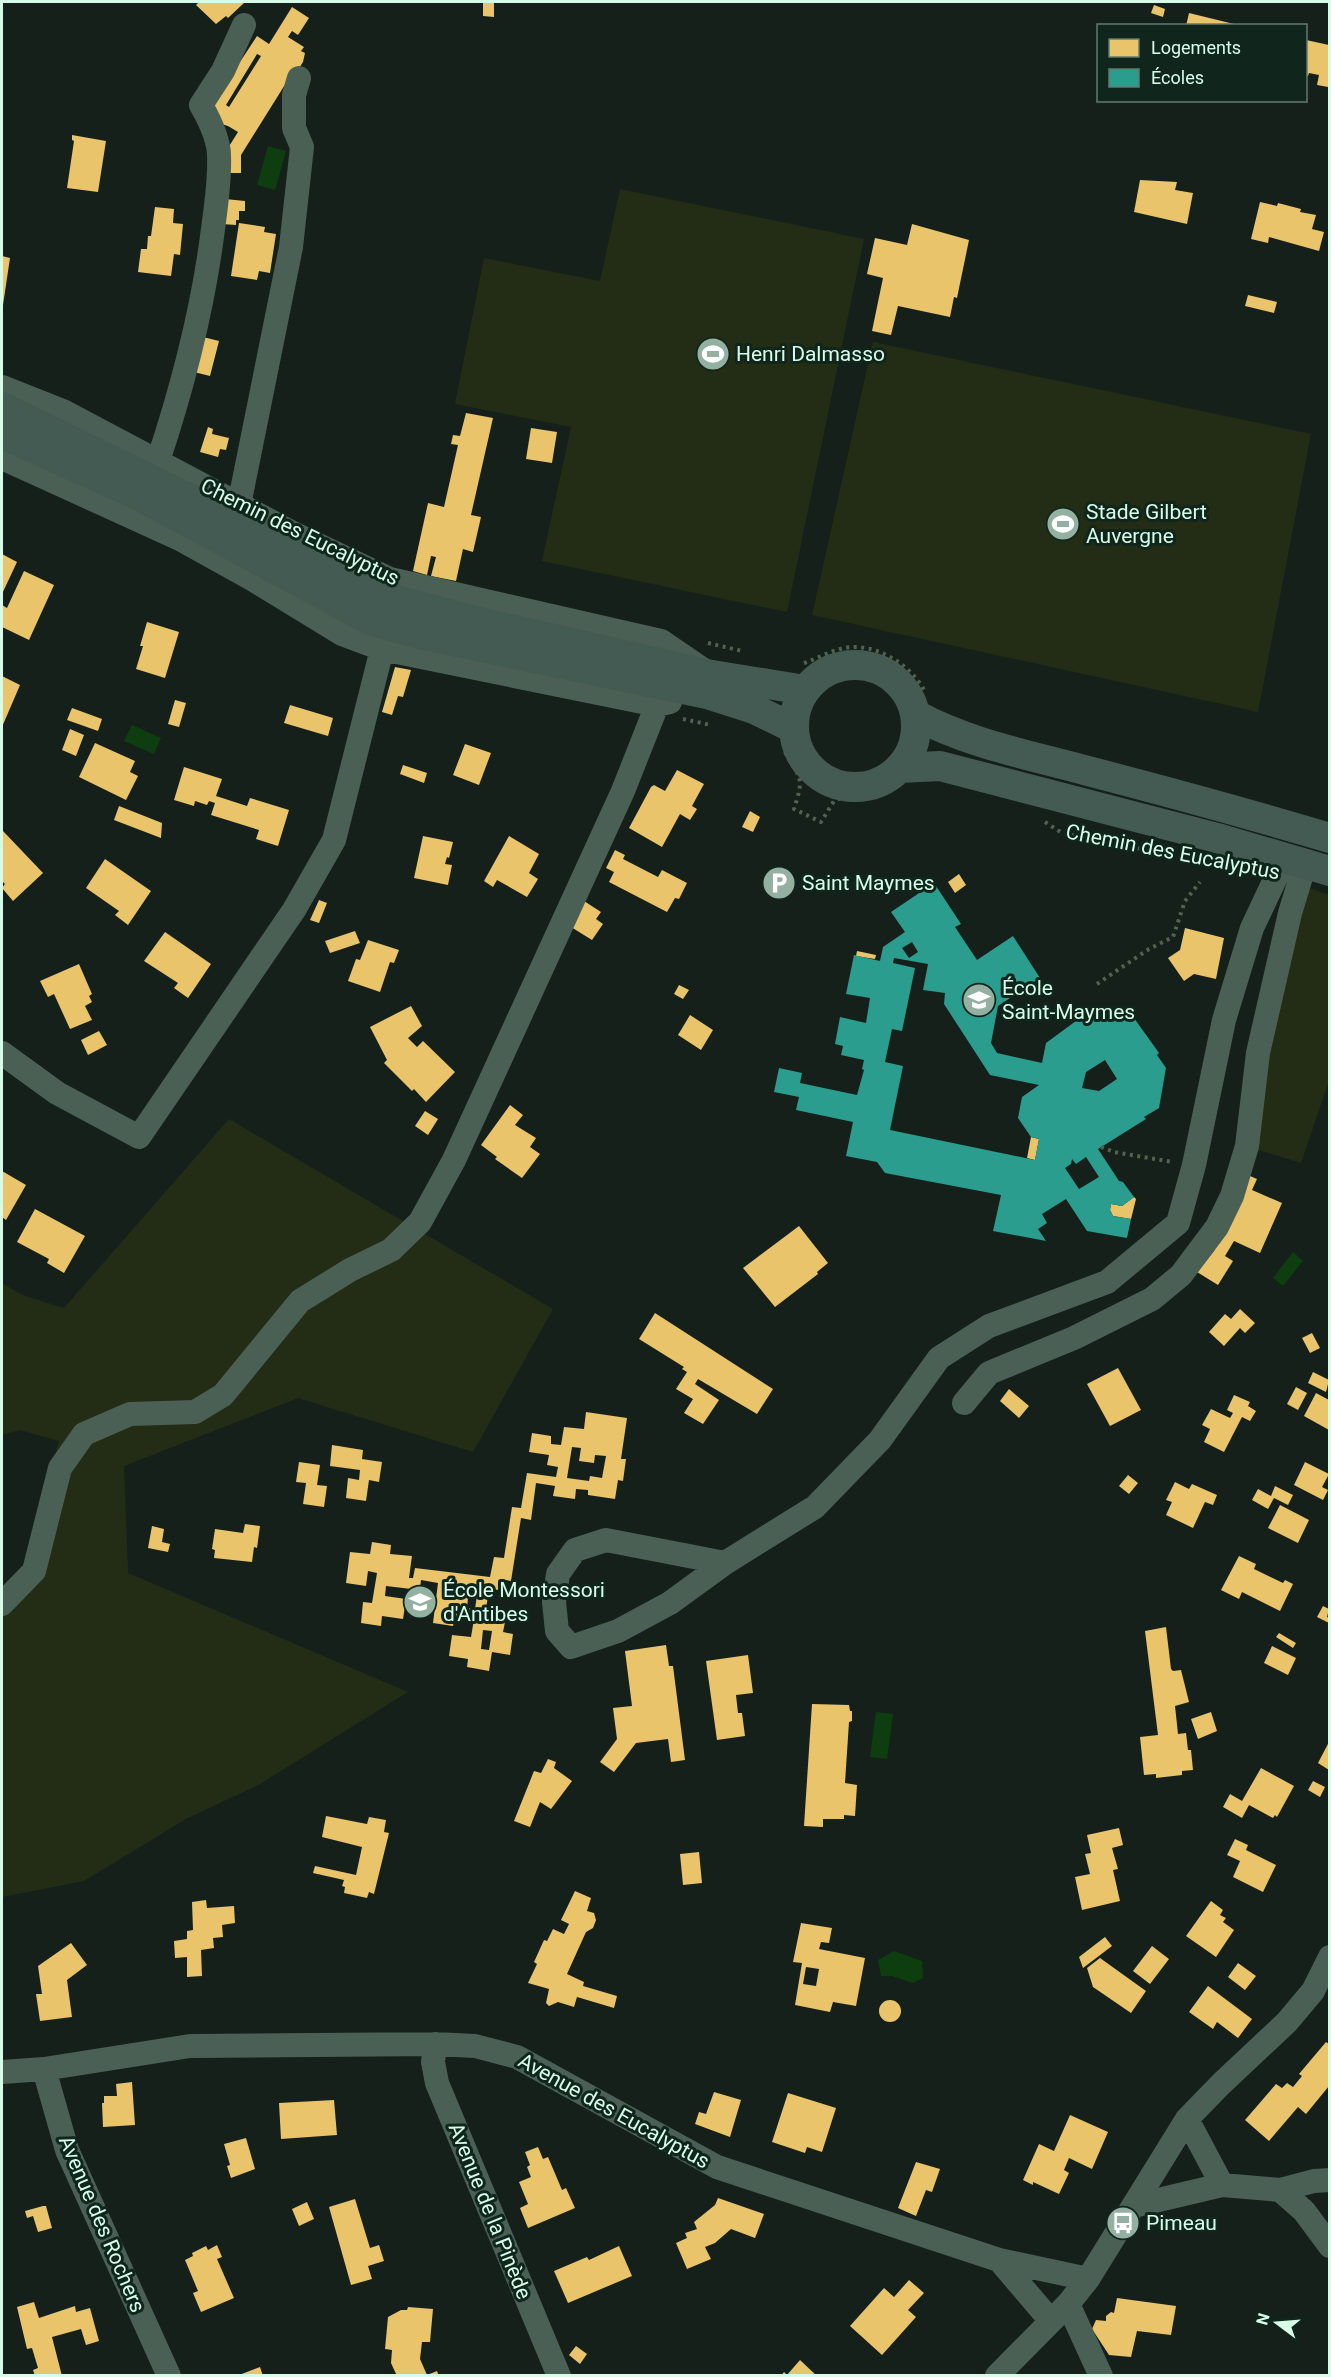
<svg xmlns="http://www.w3.org/2000/svg" width="1331" height="2377" viewBox="0 0 1331 2377" font-family="Roboto,sans-serif">
<style>
.green{fill:#232d15}
.water{fill:#0e3e0f}
.homes{fill:#e9c46a;fill-rule:evenodd}
.schools{fill:#2a9d8f;fill-rule:evenodd}
.lines{fill:none;stroke-linecap:round;stroke-linejoin:round}
.path{stroke:#51634f;stroke-width:4;stroke-dasharray:3 4.5;stroke-linecap:butt}
.minor{stroke:#4b6054;stroke-width:24}
.major{stroke:#435b53;stroke-width:30}
.labels{text-anchor:middle;stroke-width:6;stroke-linejoin:round;paint-order:stroke}
.poi-label{font-size:21px;fill:#d7fde9;stroke:#10251c;text-anchor:start}
.street-label{font-size:21px;fill:#d7fde9;stroke:#10251c}
</style>
<rect width="100%" height="100%" fill="#15201b"/>
<!-- green -->
<path class="green" d="M620,189L864,239L787,612L542,561L571,427L455,404L484,258L600,281Z
M873,342L1311,434L1258,712L812,615Z
M1306,887L1329,895V1081L1301,1163L1253,1148L1263,1075Z
M229,1119L553,1309L473,1452L298,1398L124,1466L128,1573L408,1692L260,1784L186,1819L84,1881L2,1897V1608L14,1610L59,1441L20,1430L2,1435V1283L22,1295L64,1308Z"/>
<!-- water -->
<path class="water" d="M268,146L286,151L275,190L257,185Z
M132,725L161,738L154,754L124,741Z
M1293,1252L1303,1261L1283,1286L1273,1278Z
M876,1712L893,1714L887,1759L870,1757Z
M894,1951L922,1961L923,1978L913,1983L892,1976H881L878,1960Z"/>
<!-- homes -->
<path class="homes" d="M199,2H245L228,18L226,16L216,24L196,5Z
M483,3H494V17L483,16Z
M1154,5L1165,9L1163,17L1151,13Z
M292,7L309,18L298,35L292,31L288,37L304,47L301,51L305,53L303,62L294,76L291,75L241,155V173H224L223,156L238,132L228,126L218,123L213,111L217,97L257,36L269,44ZM257,54L261,56L229,107L226,105Z
M1189,13L1238,25V26H1186Z
M1306,40L1329,45L1328,87L1317,85L1319,75L1309,73L1308,76H1306Z
M72,135L106,141L98,192L67,188L74,141L72,140Z
M1140,180L1177,182L1175,190L1193,193L1187,224L1134,212Z
M225,199L245,201V211H239V220H236V225L222,224Z
M1260,202L1277,206L1278,203L1301,209L1300,212L1316,215L1312,229L1324,232L1319,251L1269,237L1268,243L1251,239Z
M155,207L174,209L173,223L183,224L180,255L174,254L171,276L138,272L141,249H147L148,236H151Z
M239,223L265,227L264,232L276,234L270,273L259,271L257,280L231,276Z
M912,224L969,240L957,298L954,297L950,317L898,306L891,335L872,331L883,278L867,274L875,238L907,245Z
M2,256L10,258L3,305H2Z
M1248,295L1277,302L1274,313L1245,306Z
M203,337L219,341L210,376L194,372Z
M466,413L493,418L471,515L481,517L473,552L463,549L456,581L431,576L436,557L431,556L427,575L413,571L428,503L444,507L458,445L451,444L453,435L460,436Z
M208,427L213,429L212,434L229,438L226,450L220,449L218,457L200,452Z
M531,428L557,432L552,463L526,459Z
M2,554L17,562L2,594Z
M24,571L54,585L29,640L2,627V605L7,608Z
M147,622L179,632L165,678L136,669L143,646H140Z
M395,667L411,670L403,697L398,696L392,715L382,712Z
M2,676L20,685L2,727Z
M175,700L186,703L179,727L168,724Z
M290,705L333,718L328,736L284,723Z
M72,708L102,719L98,731L67,720Z
M70,729L84,735L76,756L62,750Z
M95,743L135,761L130,772L138,776L126,800L79,777Z
M465,744L491,753L479,785L453,775Z
M403,765L427,773L424,783L400,774Z
M184,767L222,779L216,796L247,806L250,798L289,810L278,846L256,839L259,830L211,815L215,803L209,801L207,805L195,801L194,806L174,800Z
M677,770L704,784L692,806L697,809L690,820L680,814L662,847L629,828L651,787L654,785L665,791Z
M119,806L162,823L161,838L114,820Z
M750,811L760,817L753,832L742,827Z
M3,831L43,873L13,901L2,888L5,884L2,881V833Z
M423,836L453,842L449,858L447,857L445,864L452,865L448,885L414,878Z
M509,836L539,854L529,873L538,879L527,897L497,880L493,887L484,881Z
M615,850L625,855L623,859L658,877L662,870L687,883L679,899L675,898L667,912L609,882L614,872L606,868Z
M105,859L151,891L128,925L115,915L119,911L86,888Z
M959,874L966,885L955,893L948,882Z
M319,900L327,903L319,923L310,920Z
M584,901L601,912L596,919L603,924L592,940L571,927Z
M1185,928L1224,938L1216,979L1194,974L1184,981L1168,958L1180,950Z
M355,931L360,943L330,953L325,941Z
M165,932L211,964L188,998L174,988L178,983L144,961Z
M368,940L399,950L394,963L390,962L380,992L348,981L356,959L360,960Z
M857,951L876,955L875,959L856,956Z
M79,964L92,994L89,996L92,1002L85,1006L92,1020L70,1029L54,994L48,997L40,981Z
M679,985L689,990L683,999L674,994Z
M411,1006L422,1026L408,1038L417,1047L423,1041L455,1072L426,1102L414,1089L412,1091L384,1063L387,1060L370,1027Z
M690,1015L713,1030L701,1050L678,1035Z
M99,1031L107,1045L88,1055L81,1040Z
M510,1105L523,1115L515,1125L536,1138L530,1147L540,1154L522,1178L495,1159L497,1157L481,1145Z
M425,1111L438,1119L428,1135L415,1126Z
M1031,1137L1039,1139L1035,1160L1027,1158Z
M2,1171L26,1185L6,1220L2,1217Z
M1250,1176L1257,1179L1252,1190L1282,1203L1260,1253L1234,1241L1225,1256L1233,1261L1218,1285L1197,1272L1214,1251Z
M1134,1197L1136,1199L1131,1219L1113,1216L1110,1210L1111,1204L1122,1206Z
M35,1209L85,1236L64,1273L47,1263L49,1259L17,1242Z
M799,1226L828,1263L817,1272L818,1274L775,1307L743,1268Z
M1240,1309L1255,1323L1245,1333L1240,1328L1224,1346L1209,1332L1225,1314L1231,1319Z
M655,1313L773,1389L757,1414L698,1379L695,1384L719,1400L703,1424L684,1413L693,1399L676,1389L687,1372L682,1369L684,1367L639,1339Z
M1312,1333L1320,1348L1310,1353L1302,1338Z
M1118,1368L1141,1410L1110,1426L1087,1384Z
M1313,1372L1329,1380L1326,1392L1308,1383Z
M1296,1387L1307,1393L1298,1410L1287,1404Z
M1009,1389L1029,1406L1019,1418L1000,1401Z
M1316,1393L1329,1400V1430L1304,1416Z
M1234,1395L1250,1402L1248,1406L1256,1411L1250,1421L1242,1417L1224,1452L1204,1442L1210,1429L1202,1425L1211,1409L1230,1418L1233,1413L1227,1410Z
M586,1412L627,1418L621,1459H626L623,1481L618,1480L615,1499L588,1495V1490L576,1489L575,1499L553,1496L555,1486L536,1483L531,1520L521,1518L511,1581L500,1579L499,1590L489,1589L486,1609L507,1612L503,1632L513,1634L510,1655L492,1652L489,1671L467,1667L468,1659L449,1656L452,1635L471,1637L474,1619L455,1616L453,1626L433,1623L438,1583L421,1580L420,1590L386,1586L385,1596L406,1599L403,1619L382,1616L381,1626L361,1623L363,1602L372,1603L377,1573L368,1571L366,1586L346,1583L350,1552L370,1554L372,1542L391,1545L390,1554L412,1556L409,1578H413L415,1568L490,1577L494,1557L504,1558L512,1507L521,1508L527,1473L556,1477L558,1467L547,1465L549,1455L529,1452L532,1433L551,1436V1444L561,1445L564,1427L584,1429ZM572,1447L581,1448L579,1461L594,1463L595,1455L606,1456L602,1478L590,1476L589,1481L567,1478ZM469,1587L478,1588L475,1609L467,1608ZM483,1630L492,1631L489,1650L481,1649Z
M332,1445L363,1450L362,1459L382,1462L379,1482L369,1480L366,1501L346,1498L348,1478L359,1480L360,1470L330,1466Z
M299,1462L320,1465L317,1485L327,1486L324,1507L303,1504L306,1483L296,1482Z
M1305,1462L1329,1474L1322,1487L1328,1490L1323,1500L1294,1485Z
M1128,1475L1138,1483L1129,1494L1119,1486Z
M1175,1482L1189,1489L1192,1484L1217,1495L1213,1505L1205,1502L1193,1528L1166,1515L1172,1502L1166,1500Z
M1275,1486L1293,1495L1288,1505L1274,1498L1268,1509L1252,1500L1258,1489L1271,1496Z
M1280,1505L1309,1520L1298,1543L1268,1528Z
M245,1524L260,1526L257,1548L254,1547L252,1562L214,1558L215,1550L212,1549L215,1529L243,1533Z
M152,1526L164,1529L162,1542L170,1544L168,1552L148,1548Z
M1239,1556L1256,1564L1254,1569L1283,1583L1285,1580L1293,1584L1280,1611L1242,1592L1239,1599L1221,1590Z
M1323,1606L1329,1609L1327,1617L1329,1618V1623L1317,1617Z
M1166,1627L1171,1669L1173,1671L1181,1670L1189,1702L1175,1706L1178,1734L1186,1733L1188,1750H1191L1193,1770L1182,1771V1775L1156,1778V1774L1144,1775L1140,1737L1158,1735L1145,1631Z
M1279,1633L1296,1643L1293,1648L1276,1637Z
M666,1645L669,1666H673L685,1760L671,1762L668,1739L636,1743L614,1772L600,1762L617,1739L613,1708L632,1706L625,1651Z
M1272,1646L1296,1658L1288,1675L1264,1663Z
M748,1655L753,1693L736,1695L738,1713H742L745,1736L717,1740L706,1661Z
M812,1704L849,1705L850,1711H852V1721L849,1722L845,1783L857,1785L855,1816L844,1815V1819H823V1827L804,1826Z
M1211,1712L1217,1731L1198,1739L1191,1719Z
M1329,1742V1770L1318,1763Z
M548,1759L556,1762L554,1768L572,1781L551,1809L540,1802L530,1827L514,1821L534,1771L541,1773Z
M1261,1768L1294,1786L1277,1817L1275,1815L1273,1818L1249,1805L1242,1818L1223,1807L1230,1794L1242,1801Z
M1313,1781L1325,1787L1320,1797L1308,1790Z
M326,1816L367,1824L369,1817L386,1820L384,1832L389,1833L374,1894L369,1892L367,1898L344,1893L345,1887L342,1886L344,1880L313,1873L315,1866L356,1875L362,1847L322,1837Z
M1119,1828L1123,1845L1112,1848L1118,1869L1113,1870L1120,1901L1082,1910L1075,1877L1090,1874L1085,1854L1091,1853L1087,1835Z
M1235,1839L1248,1845L1246,1850L1276,1865L1263,1892L1233,1877L1240,1861L1227,1855Z
M699,1852L702,1883L683,1885L680,1854Z
M575,1891L591,1898L587,1911L594,1913L596,1920L593,1928L586,1932L567,1974L584,1982L583,1986L617,1996L614,2008L577,1997L574,2007L558,2002L549,2006L546,2003L549,1989L528,1983L537,1964L534,1962L544,1940L547,1941L553,1929L564,1934L569,1924L561,1920Z
M206,1900L207,1908L234,1906L235,1923L222,1925L223,1937L213,1938L214,1948L201,1950L202,1976L187,1977V1957L175,1958L174,1941L187,1939V1931L193,1930L192,1902Z
M1211,1901L1223,1910L1220,1915L1226,1918L1223,1922L1234,1930L1216,1957L1186,1936Z
M801,1923L832,1928L829,1943L821,1942L819,1949L865,1958L856,2006L833,2002L830,2012L795,2005L802,1963L793,1962ZM806,1967L819,1969L816,1986L803,1984Z
M1105,1937L1112,1946L1083,1968L1079,1957Z
M71,1943L87,1965L67,1980L72,2017L40,2021L36,1994H42L38,1966Z
M1152,1946L1169,1959L1150,1984L1133,1971Z
M1100,1958L1146,1991L1131,2013L1093,1987L1087,1968Z
M1238,1963L1256,1976L1245,1990L1228,1977Z
M1208,1986L1252,2019L1238,2038L1217,2022L1213,2029L1189,2012Z
M879 2011a11 11 0 1 1 22 0a11 11 0 1 1-22 0Z
M1326,2042L1329,2044V2086L1306,2114L1298,2107L1269,2141L1245,2120L1276,2084L1282,2088L1287,2083L1293,2087L1302,2076L1299,2074Z
M132,2082L135,2125L103,2127L102,2103H104V2096H117L116,2084Z
M714,2092L741,2100L730,2137L695,2124L699,2112L706,2114Z
M788,2093L836,2108L822,2152L807,2147L805,2153L772,2142Z
M334,2100L337,2135L281,2139L279,2103Z
M1070,2115L1108,2132L1092,2169L1069,2158L1064,2170L1069,2173L1059,2194L1033,2182V2185L1023,2180L1039,2144L1054,2151Z
M246,2138L255,2169L231,2178L227,2166L230,2165L224,2144Z
M538,2147L543,2159L548,2157L562,2190L566,2188L575,2208L528,2228L520,2208L528,2204L519,2182L531,2177L527,2167L530,2165L525,2152Z
M916,2162L940,2169L932,2192L926,2190L916,2216L898,2208Z
M718,2198L764,2214L757,2233L755,2238L731,2229L715,2243L705,2247L711,2259L687,2269L676,2243L687,2238L685,2233L697,2229L694,2222L715,2205Z
M355,2199L370,2248L379,2245L384,2261L368,2266L372,2279L351,2285L329,2207Z
M307,2202L314,2219L299,2226L292,2209Z
M43,2206H46L52,2228L38,2232L33,2216L27,2218L25,2211Z
M217,2245L222,2257L217,2259L234,2298L201,2312L193,2293L198,2291L185,2260L193,2256L192,2253L206,2246L208,2250Z
M619,2246L632,2276L568,2303L554,2271L587,2257L589,2260Z
M909,2280L924,2293L908,2310L916,2317L882,2355L850,2326L884,2288L894,2297Z
M1117,2298L1176,2306L1171,2335L1137,2331L1131,2357L1109,2355L1092,2329L1096,2320L1106,2321V2316L1111,2312L1114,2313Z
M34,2302L39,2318L75,2306L76,2312L90,2308L99,2341L86,2345L81,2329L52,2337L62,2376H35L33,2370L38,2368L32,2348L27,2349L17,2307Z
M408,2307L433,2309L430,2342H422L420,2359L427,2375L437,2371L439,2376H397L391,2363L392,2350L385,2349L388,2317L401,2310H407Z
M576,2346L587,2354L580,2364L569,2355Z
M800,2360L817,2376H781L784,2372L787,2375Z
M260,2367L263,2376H239V2375Z"/>
<!-- schools -->
<path class="schools" d="M934,883L961,924L955,927L977,960L1013,936L1040,978L998,1006L991,1043L997,1053L1042,1063L1046,1043L1080,1018L1081,1020L1096,1011L1134,1018L1159,1053L1157,1055L1166,1068L1159,1108L1144,1117L1146,1119L1098,1149L1119,1181L1123,1182L1134,1197L1122,1206L1111,1204L1110,1210L1113,1216L1131,1219L1127,1238L1087,1231L1066,1199L1042,1214L1047,1223L1038,1229L1046,1241L993,1231L1001,1195L885,1173L877,1162L846,1156L853,1122L796,1110L799,1097L774,1092L779,1068L802,1073L800,1083L857,1095L864,1070L862,1069L864,1060L841,1055L843,1046L835,1044L840,1017L866,1023L870,998L846,994L854,955L880,961L883,947L905,932L891,912ZM912,942L918,952L909,958L902,948ZM894,958L928,964L923,990L945,993L944,1004L990,1075L1039,1085L1022,1097L1018,1118L1031,1137L1039,1139L1035,1160L890,1130L903,1066L885,1062L892,1029L902,1031L915,968L893,963ZM1105,1060L1117,1079L1099,1091L1082,1088L1086,1072ZM1086,1157L1099,1177L1079,1189L1065,1168L1071,1164L1072,1159L1076,1164Z"/>
<g class="lines">
<!-- path -->
<path class="path" d="M708,643L742,651
M804,663C816,659 828,652 840,649C872,640 909,663 924,690
M683,719L711,725
M785,752C800,780 805,775 794,809L821,822L834,801L841,798L871,796L887,789
M1045,822L1062,833L1156,852
M1097,984L1149,949L1173,937L1185,901L1200,882
M1101,1147L1114,1152L1173,1162"/>
<!-- minor -->
<path class="minor" d="M2,387L65,412L293,533L390,579L661,641L702,669
M2,458L180,539L252,579L342,634L382,649L657,705L670,702
M158,461C183,386 203,309 213,229C216,206 220,181 219,156C219,140 209,119 201,105L223,71L244,25
M239,505L291,247L302,147L294,128V95L299,78
M2,1053L57,1093L139,1137L294,910L334,840L382,649
M964,1403L989,1373L1074,1338L1152,1299L1181,1275L1217,1227L1232,1196L1247,1146L1258,1053L1290,913L1305,864
M725,1563L670,1603L618,1631L571,1647L557,1631L554,1602L558,1574L575,1550L606,1540L725,1563L815,1507L880,1440L939,1358L989,1326L1107,1282L1178,1223L1194,1165L1224,1020L1252,928L1285,858
M2,1604L34,1571L60,1468L84,1434L130,1414L195,1412L223,1395L300,1301L350,1270L391,1250L420,1222L454,1160L623,791L657,705
M435,2044L433,2062L437,2083L559,2376
M44,2069L67,2150L169,2376
M2,2072L44,2069L190,2046L435,2044L475,2046L517,2057L717,2167L999,2260L1088,2279
M1187,2119L1222,2185
M1280,2190L1304,2211L1330,2246
M1133,2206L1222,2185L1280,2190L1314,2181L1330,2180
M999,2260L1051,2321
M1068,2304L1101,2376
M997,2376L1068,2304L1088,2279L1187,2119L1221,2084L1287,2022L1313,1991L1330,1957"/>
<!-- major -->
<path class="major" d="M2,407L271,538L381,596L480,622L712,675L805,690
M2,434L138,495L372,621L419,634L707,694L754,709L793,728
M794 726a61 61 0 1 1 122 0a61 61 0 1 1-122 0Z
M916,715C969,744 1030,755 1088,771C1169,792 1249,814 1330,838
M900,768L940,766L1217,838L1330,871"/>
</g>
<!-- icons -->
<defs>
<symbol id="stadium-disc" viewBox="-11 -11 22 22"><circle r="9.5" fill="#93b0a1" stroke="#10251c"/><path d="M0-5a6.5 5 0 1 0 0 10a6.5 5 0 1 0 0-10ZM-3.5-1.8h7v3.6h-7Z" fill="#fff"/></symbol>
<symbol id="parking-disc" viewBox="-11 -11 22 22"><circle r="9.5" fill="#93b0a1" stroke="#10251c"/><path d="M-3.5-5.5H1a3.5 3.5 0 0 1 0 7H-1V5.5H-3.5ZM-1-3.4V-.6H.8a1.4 1.4 0 0 0 0-2.8Z" fill="#fff"/></symbol>
<symbol id="school-disc" viewBox="-11 -11 22 22"><circle r="9.5" fill="#93b0a1" stroke="#10251c"/><path d="M0-5L7-2L0 1L-7-2ZM-4 1L0 2.5L4 1V4Q0 6-4 4Z" fill="#fff"/></symbol>
<symbol id="bus-disc" viewBox="-11 -11 22 22"><circle r="9.5" fill="#93b0a1" stroke="#10251c"/><path d="M-5-6H5V4H4V6H2V4H-2V6H-4V4H-5ZM-3.5-4V0h7V-4ZM-3.5 1.2v1.5H-2V1.2ZM2 1.2v1.5H3.5V1.2Z" fill="#fff"/></symbol>
</defs>
<g fill-rule="evenodd">
<use href="#stadium-disc" x="694" y="335" width="38" height="38"/>
<use href="#stadium-disc" x="1044" y="505" width="38" height="38"/>
<use href="#parking-disc" x="760" y="864" width="38" height="38"/>
<use href="#school-disc" x="960" y="981" width="38" height="38"/>
<use href="#school-disc" x="401" y="1583" width="38" height="38"/>
<use href="#bus-disc" x="1104" y="2204" width="38" height="38"/>
</g>
<g class="labels">
<!-- poi labels -->
<g class="poi-label">
<text x="736" y="361">Henri Dalmasso</text>
<text x="1086" y="519">Stade Gilbert<tspan x="1086" dy="24">Auvergne</tspan></text>
<text x="802" y="890">Saint Maymes</text>
<text x="1002" y="995">École<tspan x="1002" dy="24">Saint-Maymes</tspan></text>
<text x="443" y="1597">École Montessori<tspan x="443" dy="24">d'Antibes</tspan></text>
<text x="1146" y="2230">Pimeau</text>
</g>
<!-- street labels -->
<g class="street-label">
<text transform="translate(300 532) rotate(26)" y="7">Chemin des Eucalyptus</text>
<text transform="translate(1173 852) rotate(11)" y="7">Chemin des Eucalyptus</text>
<text transform="translate(614 2111) rotate(29)" y="7">Avenue des Eucalyptus</text>
<text transform="translate(490 2211) rotate(68)" y="7">Avenue de la Pinède</text>
<text transform="translate(102 2224) rotate(67)" y="7">Avenue des Rochers</text>
</g>
</g>
<!-- border -->
<rect width="1331" height="2377" fill="none" stroke="#d7fde9" stroke-width="6"/>
<!-- legend -->
<rect x="1097" y="24" width="210" height="78" fill="#10251c" stroke="#607b6e" stroke-width="1.5"/>
<rect x="1109" y="39" width="30" height="18" fill="#e9c46a" stroke="#607b6e" stroke-width="1.5"/>
<text x="1151" y="54" font-size="18" fill="#d7fde9">Logements</text>
<rect x="1109" y="69" width="30" height="18" fill="#2a9d8f" stroke="#607b6e" stroke-width="1.5"/>
<text x="1151" y="84" font-size="18" fill="#d7fde9">Écoles</text>
<!-- north arrow -->
<g transform="translate(1277 2323) rotate(286)" stroke="#10251c" stroke-width="4.5" paint-order="stroke">
<path d="M0-4.5L10 22L0 15L-10 22Z" fill="#d7fde9"/>
<text y="-9" font-size="16" font-weight="bold" text-anchor="middle" fill="#d7fde9">N</text>
</g>
</svg>
